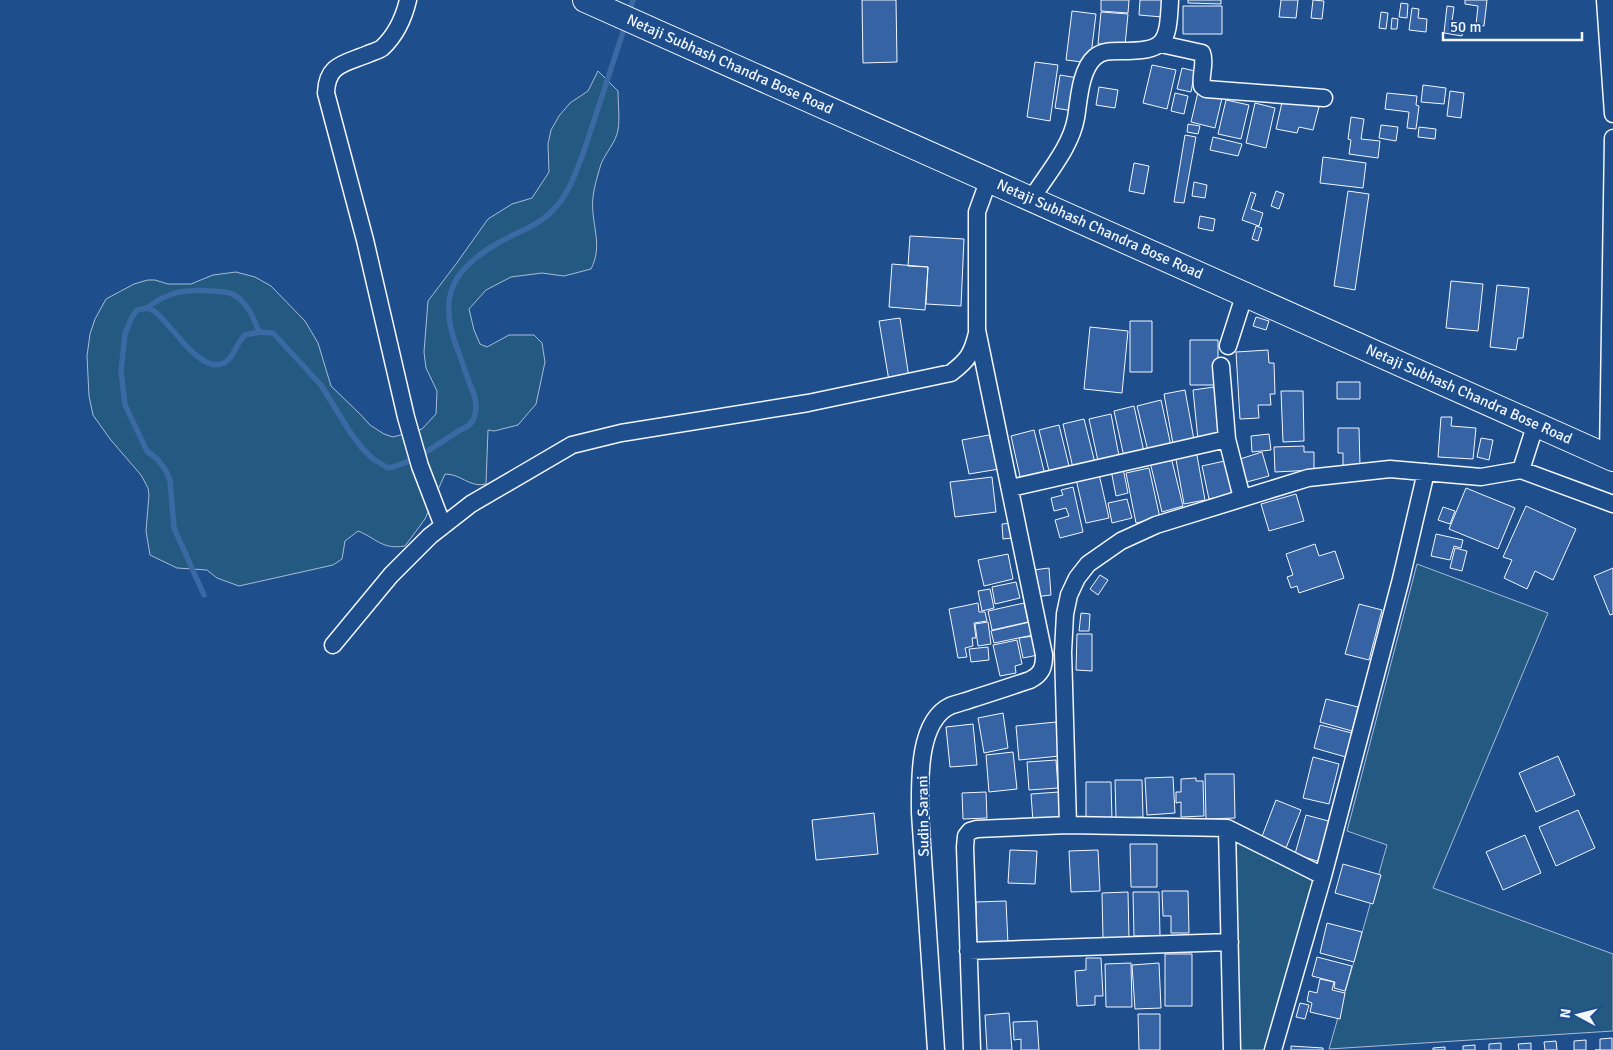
<svg xmlns="http://www.w3.org/2000/svg" width="1613" height="1050" viewBox="0 0 1613 1050" font-family="Signika,sans-serif">
<style>
.green{fill:#245a82;stroke:#a8bbd7}
.lines{fill:none;stroke-linecap:round;stroke-linejoin:round}
.stream{stroke:#3b69a3;stroke-width:5.5}
.building{fill:#3563a3;stroke:#f2f6ff}
.street-casing{stroke:#f2f6ff;stroke-width:19}
.secondary-casing{stroke:#f2f6ff;stroke-width:26}
.street{stroke:#1f4e8c;stroke-width:16}
.secondary{stroke:#1f4e8c;stroke-width:24}
.labels{text-anchor:middle;stroke-width:4;stroke-linejoin:round;paint-order:stroke}
.street-label{font-size:15px;fill:#f2f6ff;stroke:#1f4e8c}
</style>
<rect width="100%" height="100%" fill="#1f4e8c"/>
<!-- green -->
<path class="green" d="M598,71L618,91C618,104 620,118 618,130C616,142 606,152 601,164C598,174 594,187 593,197C590,223 604,244 591,269L564,276L542,273L511,277L486,290L469,309L474,330L480,344L487,347L509,335H534L542,343L545,362L536,404L518,425L494,431L488,430L486,484C469,488 462,474 445,474L425,519L405,546C382,550 376,538 358,531L345,541L342,559L333,565L239,586L217,578L207,570L177,568L150,555L146,531L149,495L148,488L141,475L110,439L93,415L89,396L87,356L90,334L95,319L106,299L134,284L148,280H155L168,284H191L213,275L236,272L255,277L271,286L305,321L318,343L331,386L361,415L370,425L384,434L393,437L422,429L436,414L437,391L426,368L424,352L428,301L456,264L488,219L512,204L532,198L549,172L548,144L551,130L559,116L570,103L588,91Z
M1417,564L1548,613L1433,888L1613,954V1031L1329,1049L1387,845L1347,831Z
M1227,828L1323,876L1273,1050H1232Z"/>
<g class="lines">
<!-- stream -->
<path class="stream" d="M629,14L633,0
M147,308C168,291 186,289 213,291C221,292 229,291 236,296C248,304 254,319 259,332
M204,595L174,528L170,480L165,469L157,459L147,451L125,405L121,371L125,334L132,317L137,310L147,308L154,311C170,322 200,375 224,363C235,357 236,343 245,335L259,332L273,333L321,385L350,432L362,448L373,459L388,468C413,463 435,446 457,432C461,429 467,428 470,424C477,417 477,404 474,394C467,379 463,363 457,348C437,296 453,268 500,242C517,232 538,226 552,211C568,196 575,174 583,154L626,23"/>
</g>
<!-- building -->
<path class="building" d="M862,0H896L897,62L863,63Z
M1101,0H1129L1128,13L1101,11Z
M1140,0H1164L1162,17L1139,15Z
M1188,0H1221V4L1188,3Z
M1281,0H1298L1296,18L1279,17Z
M1313,0L1324,1L1322,19L1311,18Z
M1465,0H1487L1484,26L1476,25L1478,6L1465,4Z
M1401,3L1408,4L1407,18L1399,17Z
M1183,6H1222V34H1183Z
M1447,6L1454,7L1452,21L1464,23L1462,36L1444,33Z
M1412,8L1419,9L1418,18L1427,19L1426,32L1409,30Z
M1072,11L1096,14L1090,63L1066,60Z
M1101,12L1128,14L1125,46L1098,44Z
M1381,12L1388,13L1386,29L1379,28Z
M1392,18L1398,19L1397,29H1391Z
M1035,62L1058,65L1050,121L1027,117Z
M1152,65L1176,70L1167,109L1143,103Z
M1182,68L1195,71L1191,92L1177,89Z
M1060,75L1078,78L1073,111L1055,108Z
M1423,85L1446,88L1444,104L1421,102Z
M1099,87L1118,90L1115,108L1096,105Z
M1450,91L1464,93L1461,118L1447,116Z
M1198,92L1222,98L1215,128L1191,122Z
M1175,93L1188,96L1184,114L1171,111Z
M1387,93L1417,96L1416,105L1419,106L1416,129L1407,128L1409,112L1385,109Z
M1283,98L1319,107L1313,130L1299,127L1297,133L1276,129Z
M1226,100L1249,105L1241,139L1218,134Z
M1255,103L1275,108L1266,148L1246,143Z
M1351,117L1364,119L1361,139L1380,141L1378,158L1349,154L1351,140L1348,139Z
M1188,124L1200,126L1198,134L1187,132Z
M1381,125L1398,127L1396,141L1379,138Z
M1419,127L1436,129L1435,139L1418,137Z
M1185,135L1196,137L1184,203L1174,202Z
M1213,137L1242,144L1238,156L1210,150Z
M1323,157L1366,163L1363,188L1320,183Z
M1134,163L1149,166L1144,194L1129,191Z
M1194,182L1207,185L1205,198L1192,196Z
M1276,191L1284,194L1279,209L1271,206Z
M1348,191L1369,194L1355,290L1334,286Z
M1251,192L1256,194L1251,209L1263,213L1259,226L1242,220Z
M1200,216L1215,219L1213,231L1198,228Z
M1256,226L1262,228L1258,241L1252,239Z
M910,236L964,239L961,306L926,304L928,267L908,266Z
M892,264L928,267L925,310L889,307Z
M1451,281L1483,284L1478,331L1446,328Z
M1497,285L1529,288L1523,338H1518L1516,350L1490,347Z
M1256,317L1269,321L1266,330L1253,326Z
M900,318L909,378L889,381L879,321Z
M1130,321H1152V372H1130Z
M1090,327L1128,331L1122,393L1084,389Z
M1190,340H1218V385H1190Z
M1268,350L1269,363H1274L1275,394H1270L1271,405H1258L1259,418L1240,419L1236,352Z
M1337,382H1360V399H1337Z
M1214,387L1219,438L1198,440L1193,390Z
M1185,390L1194,440L1173,444L1164,394Z
M1281,391H1303L1304,441L1283,442Z
M1161,400L1171,446L1148,451L1137,406Z
M1134,406L1144,452L1124,457L1114,411Z
M1111,414L1119,456L1098,461L1089,419Z
M1441,417H1452L1451,426L1476,428L1473,459L1438,457Z
M1084,419L1095,463L1073,468L1063,424Z
M1059,425L1070,470L1050,475L1039,430Z
M1338,428H1359L1360,467H1343V453H1338Z
M1034,430L1045,475L1021,481L1011,436Z
M1269,434L1271,450L1252,452L1251,436Z
M989,435L999,469L969,474L962,440Z
M1481,438L1493,440L1489,460L1477,457Z
M1304,446V452H1314V470L1275,472L1274,447Z
M1196,450L1205,500L1184,504L1175,454Z
M1262,452L1269,476L1243,483L1237,460Z
M1171,457L1183,506L1162,512L1150,462Z
M1229,460L1236,493L1209,499L1202,466Z
M1123,468L1128,493L1116,496L1111,470Z
M1149,468L1160,518L1136,523L1126,473Z
M1099,474L1109,518L1086,523L1076,479Z
M992,477L996,512L955,517L950,482Z
M1073,487L1083,532L1060,538L1055,520L1069,516L1066,508L1054,511L1051,498L1063,495L1061,490Z
M1466,488L1515,508L1498,549L1449,529Z
M1296,494L1304,521L1269,531L1261,504Z
M1127,499L1132,518L1112,523L1108,503Z
M1526,506L1576,529L1553,580L1535,571L1527,589L1504,578L1512,560L1503,557Z
M1443,507L1455,511L1450,524L1438,520Z
M1011,523L1012,538L1003,539L1002,524Z
M1436,534L1463,540L1461,548L1454,546L1450,560L1431,556Z
M1315,544L1319,556L1335,551L1344,578L1299,593L1297,586L1291,588L1287,577L1293,575L1286,554Z
M1455,548L1467,551L1462,571L1450,568Z
M1008,554L1013,579L984,586L978,560Z
M1049,568L1051,595L1035,597L1033,570Z
M1613,568V614L1610,615L1594,576Z
M1100,575L1108,580L1098,595L1090,589Z
M1016,582L1020,598L995,604L992,587Z
M990,589L994,608L982,611L978,591Z
M978,603L979,612H985L987,621L974,623L976,638H972L973,646L965,648L967,657L958,658L949,609Z
M1024,603L1028,622L992,630L988,611Z
M1359,604L1382,610L1369,660L1345,654Z
M1081,613L1090,614L1089,631H1079Z
M988,622L991,644L978,646L975,624Z
M1030,622L1033,635L994,643L991,631Z
M1077,634H1092V671L1076,670Z
M1034,636L1038,655L1023,658L1019,638Z
M1017,640L1022,664L1015,666L1016,673L1000,676L993,645Z
M988,647L989,660L971,662L969,649Z
M1326,699L1358,707L1352,731L1320,722Z
M1003,713L1008,748L984,753L978,718Z
M1056,722L1060,756L1019,760L1016,726Z
M973,724L977,765L950,767L946,727Z
M1320,725L1352,733L1346,757L1314,748Z
M1013,752L1017,789L989,792L986,755Z
M1558,756L1575,795L1536,812L1519,773Z
M1313,757L1339,764L1329,804L1303,798Z
M1056,760L1058,788L1029,790L1027,762Z
M1205,774H1234L1235,818L1206,819Z
M1173,777L1175,813L1147,815L1145,778Z
M1196,778V781H1203L1204,816L1181,817V802L1176,803V792H1181V779Z
M1115,780H1142L1143,817L1116,818Z
M1086,782H1111L1112,820H1086Z
M986,792L987,818L963,819L962,793Z
M1059,792L1061,820L1033,822L1031,794Z
M1276,800L1301,810L1286,848L1261,839Z
M1578,810L1595,848L1556,866L1539,827Z
M874,813L878,854L816,860L812,820Z
M1306,815L1332,822L1320,862L1295,854Z
M1525,835L1541,873L1503,890L1486,852Z
M1130,844H1157V887H1131Z
M1010,850L1037,851L1035,884L1008,883Z
M1098,850L1100,891L1071,892L1069,851Z
M1343,864L1381,875L1373,904L1335,893Z
M1162,891H1188L1189,933H1171V916H1163Z
M1128,892L1129,939H1103L1102,893Z
M1133,892H1159L1160,936H1134Z
M1006,901L1008,944L977,945L976,902Z
M1327,923L1362,932L1354,962L1320,953Z
M1165,954H1192V1006H1165Z
M1317,957L1352,966L1345,991L1334,988L1335,982L1312,976Z
M1086,958H1101L1103,996H1095V1005L1077,1006L1075,971L1086,970Z
M1131,963L1132,1007H1106L1105,964Z
M1159,963L1161,1008L1135,1009L1132,965Z
M1320,979L1334,982L1332,990L1345,993L1340,1019L1310,1012L1312,1003L1307,1001L1309,991L1317,993Z
M1300,1003L1309,1005L1305,1019L1296,1017Z
M1009,1013L1012,1050H987L985,1015Z
M1138,1014H1160V1050H1139Z
M1037,1021L1039,1050H1021V1039L1014,1040L1013,1022Z
M1612,1038V1050H1595H1600V1039Z
M1586,1040V1050H1574V1041Z
M1556,1041L1557,1050H1545L1544,1042Z
M1501,1043V1050H1489V1044Z
M1531,1043V1050H1519L1518,1044Z
M1475,1045V1050H1463V1046Z
M1291,1046L1323,1048V1050H1291Z
M1445,1047V1050H1433V1048Z"/>
<g class="lines">
<defs>
<path id="street" d="M408,0C404,17 396,35 382,48C378,51 372,52 368,54C344,64 327,64 326,93L365,240L406,417L420,466L443,526
M1605,0L1613,114
M1161,44L1202,53C1206,63 1200,75 1202,86L1206,89L1324,98
M1032,198C1047,174 1071,147 1076,118C1079,100 1080,70 1095,57C1102,51 1110,51 1120,51C1165,51 1168,45 1170,0
M1228,346L1245,293
M1221,366L1227,439L1242,498
M1608,457L1613,138
M1521,470L1536,423
M1011,488L1227,439
M333,645L391,575L430,536L471,504L572,445L621,433L808,403L951,373C968,360 972,354 977,333
M1068,825L1063,652L1065,614L1069,595L1077,578L1088,564L1121,541L1156,525L1308,478L1390,469L1481,477L1521,470L1613,504
M1227,828L1232,1050
M968,951L1230,942
M936,1050L920,813C920,783 917,722 950,706C958,703 967,701 975,698C994,692 1012,686 1030,680C1042,674 1044,667 1044,655L977,330V212L989,179
M972,1050L965,847L966,836L970,831L977,829L1068,825L1227,828L1323,876
M1273,1050L1323,876L1401,579L1426,472"/>
<path id="secondary" d="M585,0L1613,459"/>
</defs>
<!-- street casing -->
<use href="#street" class="street-casing"/>
<!-- secondary casing -->
<use href="#secondary" class="secondary-casing"/>
<!-- street -->
<use href="#street" class="street"/>
<!-- secondary -->
<use href="#secondary" class="secondary"/>
</g>
<g class="labels">
<!-- street labels -->
<g class="street-label">
<text transform="translate(730 64) rotate(24)" y="5">Netaji Subhash Chandra Bose Road</text>
<text transform="translate(1100 229) rotate(24)" y="5">Netaji Subhash Chandra Bose Road</text>
<text transform="translate(1469 394) rotate(24)" y="5">Netaji Subhash Chandra Bose Road</text>
<text transform="translate(923 816) rotate(-91)" y="5">Sudin Sarani</text>
</g>
</g>
<!-- north arrow -->
<g transform="translate(1578 1015) rotate(277)" stroke="#1f4e8c" stroke-width="4" paint-order="stroke">
<path d="M0-4L9 19L0 12L-9 19Z" fill="#f2f6ff"/>
<text y="-8" font-size="14" font-weight="bold" text-anchor="middle" fill="#f2f6ff">N</text>
</g>
<!-- scale -->
<path d="M1443 32v8h139v-8" fill="none" stroke="#f2f6ff" stroke-width="2.5"/>
<text x="1450" y="32" font-size="15" fill="#f2f6ff" stroke="#1f4e8c" stroke-width="4" paint-order="stroke">50 m</text>
</svg>
